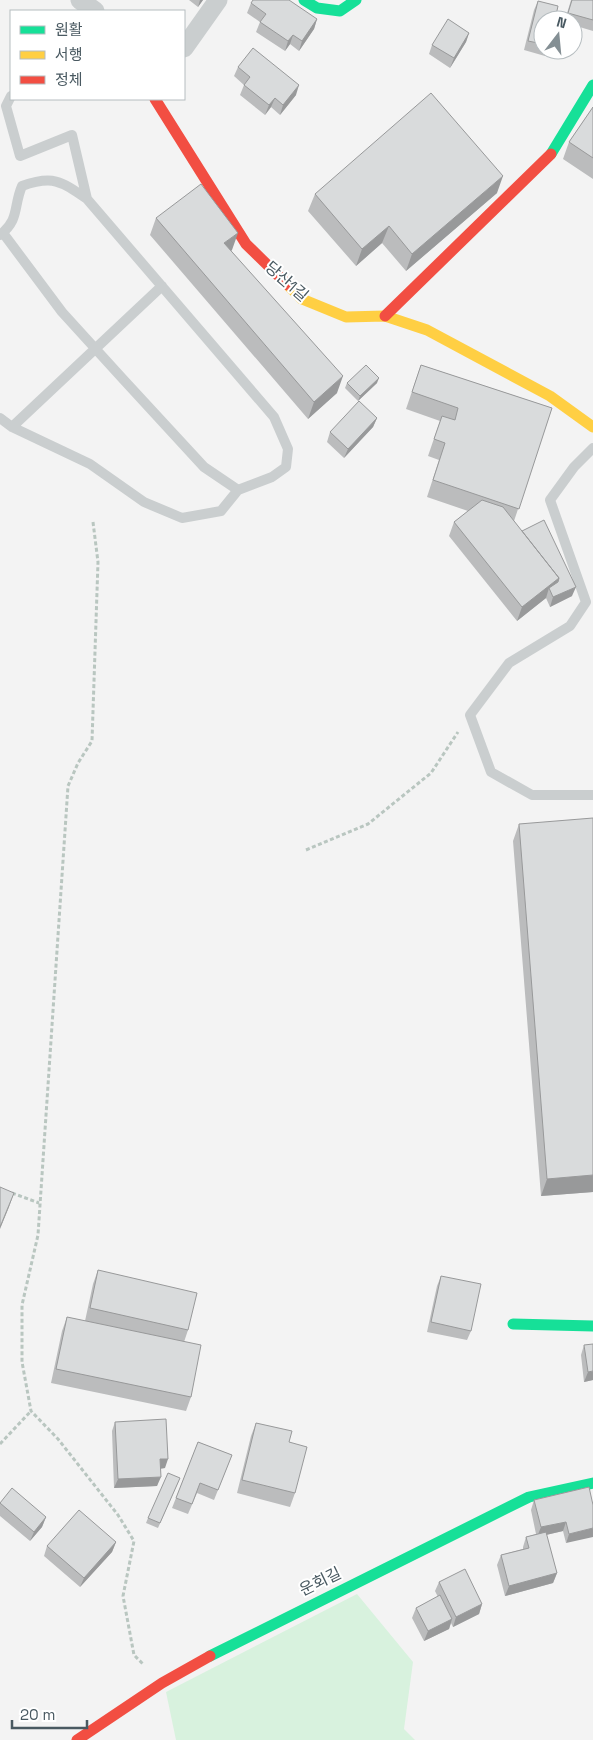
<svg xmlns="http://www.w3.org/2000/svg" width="593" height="1740" viewBox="0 0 593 1740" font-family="'Space Grotesk','Noto Sans KR',sans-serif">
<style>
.green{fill:#d8f2de}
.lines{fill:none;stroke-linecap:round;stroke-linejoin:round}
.path{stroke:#b9c6c0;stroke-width:3;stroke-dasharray:4 2.5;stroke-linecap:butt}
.lane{stroke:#cacecf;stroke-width:10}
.street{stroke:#cacecf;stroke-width:19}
.fast{stroke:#16e098;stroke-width:11}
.slow{stroke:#ffcf43;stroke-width:11}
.jam{stroke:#f24e42;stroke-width:11}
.wall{fill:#bbbcbd}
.shaded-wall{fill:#98999a}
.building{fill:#d9dbdc;stroke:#98999a}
.labels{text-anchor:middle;stroke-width:4;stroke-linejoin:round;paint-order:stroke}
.street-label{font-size:16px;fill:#495961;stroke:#fff}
</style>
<rect width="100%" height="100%" fill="#f3f3f3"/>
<!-- green -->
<path class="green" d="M357,1594L413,1662L404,1729L415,1740H176L166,1692Z"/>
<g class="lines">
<!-- path -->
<path class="path" d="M93,522L98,562L92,741L78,763L68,786L38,1235L22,1305V1362L31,1411L58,1439L118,1515L134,1541L123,1596L134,1655L144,1665
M306,850L368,824L431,773L458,732
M12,1193L39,1203
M0,1444L31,1411"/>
<!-- lane -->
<path class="lane" d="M3,233L62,312L122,378L204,467L238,490L272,477L286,467L288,449L274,417L87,199L72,135L20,156L6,106L11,96
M0,235C20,219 13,207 22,186C53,175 61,181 87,199
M0,418L12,427L90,464L144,502L182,518L221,511L238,490
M12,427L162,286
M593,448L574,467L550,500L586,602L570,626L509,663L470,715L491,772L532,795H593"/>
<!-- street -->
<path class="street" d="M80,0L95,11
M184,48L218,0"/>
<!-- fast -->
<path class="fast" d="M304,0L317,8L340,11L356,0
M551,154L593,85
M513,1324L593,1326
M210,1656L529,1497L593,1483"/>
<!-- slow -->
<path class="slow" d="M288,285L302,299L346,317L385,316L427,330L550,396L593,427"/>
<!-- jam -->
<path class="jam" d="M155,99L246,244L288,285
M385,316L551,154
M77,1740L162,1683L210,1656"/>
</g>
<!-- wall -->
<path class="wall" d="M189,0H203L198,7Z
M571,0H593V31L573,25V20H565Z
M538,1L543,20V50H547L545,56L524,50L534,10Z
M251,3L317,19L314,29L299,51L290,44L285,51L256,32L260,22L247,13Z
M469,33L466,42L450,68L429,54L432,45Z
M238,67L296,95L280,115L271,107L265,115L240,95L244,85L234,76Z
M593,107V179L563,159L569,142Z
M497,193L406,271L382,243L356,266L308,211L315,194Z
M156,218L232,250L231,251L337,393L308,419L150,235Z
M421,365L552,408L514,521L572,596L550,607L546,598L517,621L449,536L454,522L468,511L427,497L439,460L428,456L440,421L406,409Z
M347,383H377L358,401L345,388Z
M377,418L373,427L344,458L327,442L330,432Z
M519,824L593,1192L541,1196L513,841Z
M98,1270L188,1330L184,1342L191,1397L186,1411L51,1383L62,1331L67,1317L85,1321L93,1284Z
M441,1276L471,1331L467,1340L427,1332L437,1286Z
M584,1345L593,1380L584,1382L581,1355Z
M115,1422L165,1468L160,1469L157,1486L114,1488L112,1431Z
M256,1423L289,1442L295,1493L290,1507L237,1493L251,1436Z
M198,1442L232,1455L214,1500L197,1493L188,1514L172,1508Z
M180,1478L158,1528L146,1523L148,1518Z
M589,1487L566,1543L563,1531L546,1535L557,1573L553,1583L505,1596L497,1565L501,1555L523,1549V1547L526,1537L536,1534L531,1510L534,1500Z
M0,1502L46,1517L42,1527L30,1541L0,1516Z
M116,1542L112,1552L80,1587L44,1556L47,1546Z
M439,1582L482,1604L479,1614L453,1627L451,1623L449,1629L424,1641L412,1618L416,1608L438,1597L435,1591Z"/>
<!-- shaded-wall -->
<path class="shaded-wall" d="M200,0H203L198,7Z
M317,19L314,29L299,51L302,41Z
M469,33L466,42L450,68L454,58Z
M293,35L290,44L285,51L288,41Z
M299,85L296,95L280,115L283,105Z
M275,98L271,107L265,115L269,105Z
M503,176L497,193L406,271L412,254Z
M389,226L382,243L356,266L362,249Z
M238,233L232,250L218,260L224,243Z
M343,376L337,393L308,419L314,402Z
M379,378L377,383L358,401L360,396Z
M377,418L373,427L344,458L348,449Z
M559,578L554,591L549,588L546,598L517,621L522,607Z
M576,587L572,596L550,607L553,597Z
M593,1175V1192L541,1196L547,1179Z
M14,1193L9,1207L0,1229V1227Z
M593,1371V1380L584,1382L588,1372Z
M160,1459H168L165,1468L156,1469Z
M161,1477L157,1486L114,1488L118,1479Z
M46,1517L42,1527L30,1541L34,1532Z
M566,1522L563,1531L537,1537L541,1527Z
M593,1528V1537L566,1543L569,1534Z
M116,1542L112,1552L80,1587L84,1578Z
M557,1573L553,1583L505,1596L509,1586Z
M482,1604L479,1614L453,1627L456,1617Z
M452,1619L449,1629L424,1641L428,1631Z"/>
<!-- building -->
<path class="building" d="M253,0H289L317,19L302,41L293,35L288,41L260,22L266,14L251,3Z
M572,0H593V20L568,13Z
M538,1L558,6L555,20H543V44L528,41Z
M448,19L469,33L454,58L432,45Z
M253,48L299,85L283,105L275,98L269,105L244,85L250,77L238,67Z
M431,93L503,176L412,254L389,226L362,249L315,194Z
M593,107V158L569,142Z
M201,184L238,233L224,243L343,376L314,402L156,218Z
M366,365L379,378L360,396L347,383Z
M421,365L552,408L519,509L433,480L445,443L434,439L442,416L455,420L458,408L412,392Z
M359,401L377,418L348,449L330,432Z
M482,500L503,507L559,578L522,607L454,522Z
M544,520L576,587L553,597L549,588L558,582L559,578L522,531Z
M593,818V1175L547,1179L519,824Z
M0,1187L14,1193L0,1227Z
M98,1270L197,1293L188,1330L90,1308Z
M441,1276L481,1284L471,1331L431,1322Z
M67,1317L201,1345L191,1397L56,1369Z
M593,1344V1371L588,1372L584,1345Z
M166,1419L168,1459H160L161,1477L118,1479L115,1422Z
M256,1423L292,1431L289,1442L307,1447L295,1493L242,1480Z
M198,1442L232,1455L218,1490L200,1483L192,1504L176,1498Z
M168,1473L180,1478L160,1523L148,1518Z
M589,1487L593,1505V1528L569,1534L566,1522L541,1527L534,1500Z
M12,1488L46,1517L34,1532L0,1503Z
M79,1510L116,1542L84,1578L47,1546Z
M546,1532L557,1573L509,1586L501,1555L529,1548L526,1537Z
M465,1569L482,1604L456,1617L439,1582Z
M440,1595L452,1619L428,1631L416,1608Z"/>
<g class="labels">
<!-- street labels -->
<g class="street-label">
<text transform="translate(287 281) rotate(41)" y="6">당산1길</text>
<text transform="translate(320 1581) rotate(-26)" y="6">운회길</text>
</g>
</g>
<!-- legend -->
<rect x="10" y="10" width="175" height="90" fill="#ffffff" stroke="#b6bdc0"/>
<rect x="20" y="26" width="25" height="8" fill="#16e098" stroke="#b6bdc0"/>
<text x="55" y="35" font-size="15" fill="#495961">원활</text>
<rect x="20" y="51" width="25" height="8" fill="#ffcf43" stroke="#b6bdc0"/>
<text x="55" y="60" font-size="15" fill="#495961">서행</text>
<rect x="20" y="76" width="25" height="8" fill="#f24e42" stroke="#b6bdc0"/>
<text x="55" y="85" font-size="15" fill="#495961">정체</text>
<!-- north arrow -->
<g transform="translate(558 35) rotate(16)"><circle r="24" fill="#ffffff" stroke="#b6bdc0"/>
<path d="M0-4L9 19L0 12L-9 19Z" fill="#848f94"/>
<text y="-8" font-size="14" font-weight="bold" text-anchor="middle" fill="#495961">N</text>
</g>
<!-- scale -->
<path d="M12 1720v8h75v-8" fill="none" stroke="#495961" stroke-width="2.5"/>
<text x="20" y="1720" font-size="15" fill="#495961" stroke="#ffffff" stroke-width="4" paint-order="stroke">20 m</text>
</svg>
